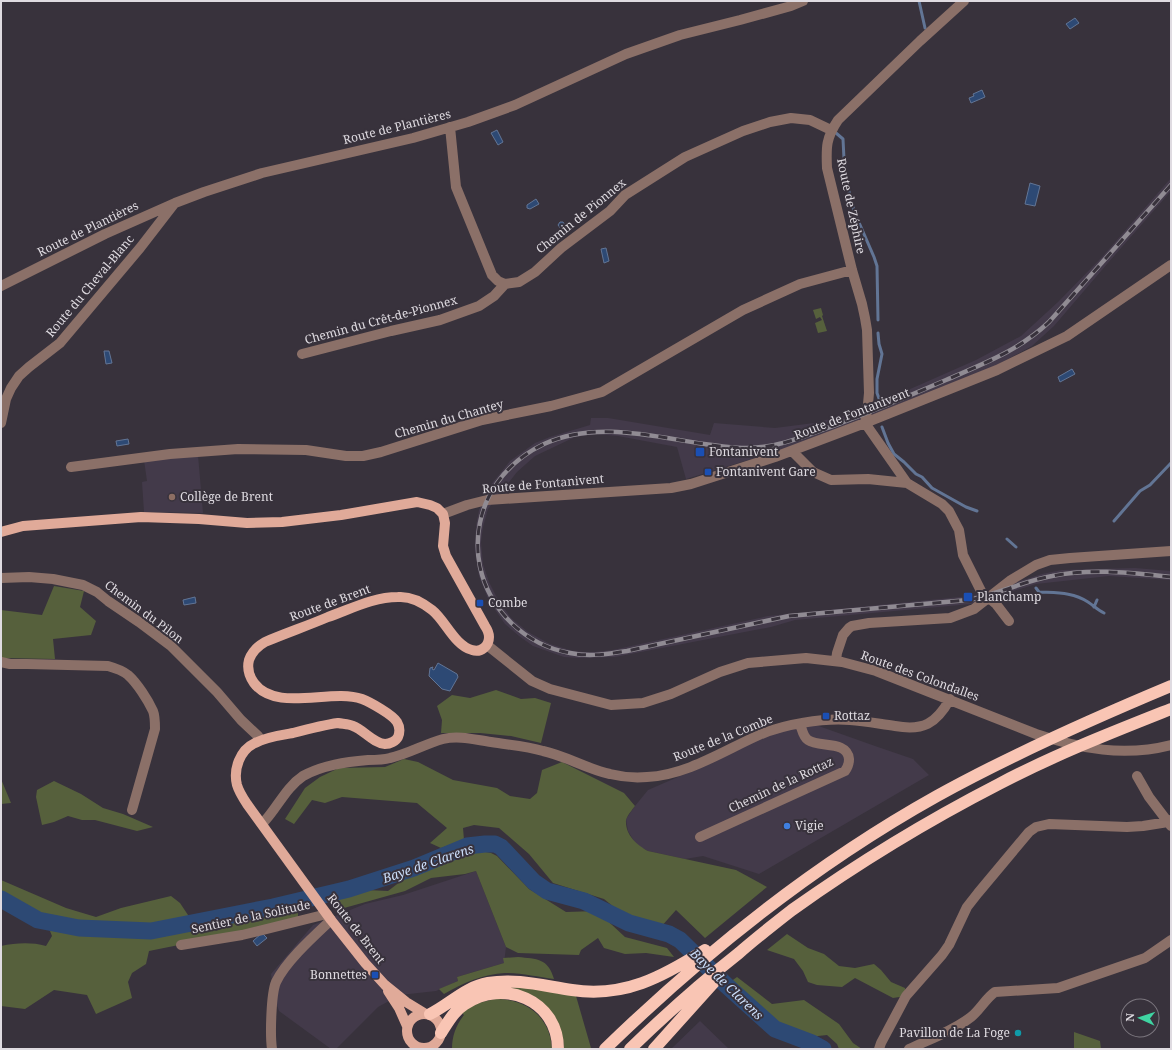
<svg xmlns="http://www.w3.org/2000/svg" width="1172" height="1050" viewBox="0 0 1172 1050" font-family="'Noto Serif',serif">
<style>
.built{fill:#433a4a}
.green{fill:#56603c}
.water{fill:#2d4974;stroke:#627595}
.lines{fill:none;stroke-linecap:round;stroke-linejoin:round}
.stream{stroke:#627595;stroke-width:3}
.river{stroke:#2d4974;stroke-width:17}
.minor{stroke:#8b7068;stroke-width:10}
.major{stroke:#e0aa99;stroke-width:10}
.highway{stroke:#f9c5b4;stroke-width:12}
.rail-casing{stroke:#908b93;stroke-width:4.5}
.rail{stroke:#38323c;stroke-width:3;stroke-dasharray:9;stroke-linecap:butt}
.transit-dot{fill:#1a4fb4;stroke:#38323c;stroke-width:1.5}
.education-dot{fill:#8d6e63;stroke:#38323c;stroke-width:1.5}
.shop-dot{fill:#3f7fe0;stroke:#38323c;stroke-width:1.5}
.culture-dot{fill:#0f9aa8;stroke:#38323c;stroke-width:1.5}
.labels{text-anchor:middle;stroke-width:4;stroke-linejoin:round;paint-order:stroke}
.street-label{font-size:12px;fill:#dfdbe1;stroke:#38323c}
.poi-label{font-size:12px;fill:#dfdbe1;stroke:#38323c;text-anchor:start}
.water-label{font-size:13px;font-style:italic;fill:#caddf9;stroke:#38323c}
</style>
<rect width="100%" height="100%" fill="#38323c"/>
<!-- built -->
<path class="built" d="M1171,178V191L1107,264L1054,326L1032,346L995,366L794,446L686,479L677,447L618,436L596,434L575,437L535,456L517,472L488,509L483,527L481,542L483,564L489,582L497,598L511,618L528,632L550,644L573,651L583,652H595L613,650L768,616L960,597L975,595L1042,574L1062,570L1135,568L1171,571V580L1109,576L1036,584L971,604L795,620L771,627L615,657L578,658L564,657L533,646L519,636L505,624L489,601L479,576L475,550L476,526L479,510L490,486L510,461L535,443L550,437L590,425L591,418H608L710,435L714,423L775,428L814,423L858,412L976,360L1021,336L1058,302L1103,256Z
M198,455L203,513L144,512L142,482L147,481L144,460Z
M799,719L875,746L913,759L929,775L759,874L703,856L685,859L648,851L638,846L634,841L628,831L626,819L635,806L648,790L694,770Z
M476,871L506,947L504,963L457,977L458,981L436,991L400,995L378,1007L336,1049H331L279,1011L274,996L271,974L313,925L365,904L403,895Z
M700,1021L729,1049H671Z"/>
<!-- green -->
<path class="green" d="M821,308L823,315L822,316L827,331L818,333L815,323L822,320L820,317L816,319L813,310Z
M54,586L84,591L80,607L96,621L91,635L53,639L55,659L1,658V610L42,615Z
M496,690L521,699L535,698L551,703L541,743L511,736L480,733H441L442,720L437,706L452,695L470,698Z
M404,759L418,762L453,780L497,788L510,796L530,799L537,793L542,770L562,762L624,793L635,806C632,810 627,816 626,820C625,835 637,845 648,851L736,870L767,887L705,938L676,910L660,928L620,912L604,899L553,883L529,854L499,828L474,825L463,828L464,840L441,848L430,843L447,828L417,803L342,797L325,803L312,800L294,824L285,819L305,788L320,777L339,768L385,767Z
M1,779L11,803L1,804Z
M54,781L81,794L103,808L123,814L153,827L137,831L95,820H82L68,816L54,822L42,825L36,797L37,790Z
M474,850L491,853L497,856L529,889L566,912L597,911L625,937L667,948L674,957L646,953L625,954L604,948L598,938L581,950L579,955L518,953L506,947L476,871L465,874L431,878L405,891L337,910L336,904L341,896L366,890L388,891L413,872L433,863L448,862L468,855Z
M1,880L66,908L96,917L121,908L171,896L180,903L188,915L203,924L252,919L288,909L298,911V921L149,951L146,964L132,973L128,982L132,998L96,1014L87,995L54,990L25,1009L1,1006V946C16,943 31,942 46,946L52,936C44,911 21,906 1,893Z
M787,934L808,948L824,954L839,966L855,968L874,964L881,970L891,982L905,988L906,996L893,998L855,978L842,987L817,985L808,982L803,971L794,959L767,950Z
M518,957C537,959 548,958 554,979C538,977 521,973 505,973C483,974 463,983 444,994L439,989L458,981L457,977L504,963L503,958Z
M737,977L772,1004L804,1000L839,1024L853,1043L862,1049H839L837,1044L827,1035L809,1037L796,1033L775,1029L726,985Z
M513,987L528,988L576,996L591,1048L564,1049L563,1039L558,1024L506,988Z
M495,999C526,999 550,1016 552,1049H452C452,1036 456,1025 464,1015L462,1013L474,1004Z
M1074,1032L1100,1041L1101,1049H1074Z"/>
<!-- water -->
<path class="water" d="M1075,18L1079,23L1070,29L1066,24Z
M982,90L985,97L971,103L969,98L974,96L973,94Z
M497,130L503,142L498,145L491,133Z
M1030,183L1040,186L1035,206L1025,204Z
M536,199L539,204L530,209L527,208V205Z
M560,222H563L569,232L565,234L558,225Z
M606,248L609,261L604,263L601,249Z
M104,351H109L112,363L106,364Z
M1072,369L1075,374L1060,382L1058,377Z
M128,439L129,444L117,446L116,441Z
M195,597L196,603L184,605L183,600Z
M438,663L457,674L458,677L450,691L442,689L429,676L430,668L433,667L432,669L434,670Z
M262,933L267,938L257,946L253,941Z"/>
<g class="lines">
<!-- stream -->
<path class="stream" d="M919,1L925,28
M836,133L843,139L844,159L847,184L854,211L874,257L877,266L878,320
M878,333L879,344L882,354L877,379V393L881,404
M882,427L888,443L894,454L904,462L916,474L922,477L932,488L966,507L977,511
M1114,521L1140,491L1150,485L1171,463
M1007,539L1016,547
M1036,588L1039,592C1057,593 1073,592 1088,602C1094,606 1098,610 1104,613
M1094,607L1097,600"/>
<!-- river -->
<path class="river" d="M1,899L38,920L79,928L151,931L273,907L349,889L414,868L467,846L485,844H495L501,847L534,882L547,891L584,901L629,923L669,934L680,940L726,985L775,1029L812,1043L823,1049"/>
<!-- minor -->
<path class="minor" d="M450,127L456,187L492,275L498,281L505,284L519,282L535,272L561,248L610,211L625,195L685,157L743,131L770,122L791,118L810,120L831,130
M1,286L105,234L175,203L204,192L262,173L413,138L468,122L515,105L626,54L680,35L740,20L791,6L803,1
M302,354L391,331L440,320L479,306L494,296L505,284
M1,423L6,399L11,388L19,376L29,367L60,343L140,248L174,204
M865,423L868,404L869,393L867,330L865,318L862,304L852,270L827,168C826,147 826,138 838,120L920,41L964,1
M865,423L907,483L942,504L949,511L959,530L963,555L984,597L987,600
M792,451L813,472L831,480L868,479L907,483
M71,467L170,454L238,449L306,450L346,456H363L381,452L482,420L551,406L602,392L743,310L800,284L852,270
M443,514L467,505L487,500L671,488L691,484L775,457L865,423L997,370L1067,336L1171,265
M1,578L29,577L53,579L83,585L97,592L108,601L139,622L171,646L217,692L241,720L258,736L261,740
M989,598L996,604L1009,621
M487,645L532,681L550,689L611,705L643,703L671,694L720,672L748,663L806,658L842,662L876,671L1036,734C1081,749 1124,757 1171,745
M836,661L837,653L843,635L849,628L852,626L869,623L950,618L974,609L1011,580L1036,565L1050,560L1070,558L1171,551
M1,662L10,664H27L108,666C115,668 122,670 128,675C137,683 148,700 153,711C155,716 155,723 155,729L132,810
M1137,776L1149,797L1171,826
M262,824C277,809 285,788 303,776C323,765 346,762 368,760C375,760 383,760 390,758C408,754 425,744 443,739C459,735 476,740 491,742C509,745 526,746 543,751C566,756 587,769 610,774C622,777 635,778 647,777C687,775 723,751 759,735C785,724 822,718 850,720C865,721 880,724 895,726C923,731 936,724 950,699
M700,837L845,771C848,767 849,763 849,759C847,740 819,748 808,740C803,737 802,729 800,724
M181,945L242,935L327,914
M272,1049C270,1035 271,994 276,982C286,961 314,936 331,920
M879,1049L881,1043L906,996L942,955L949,945L967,907L978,893L1029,832L1036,827L1049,824L1127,827L1143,826L1168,822L1171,820
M909,1049C930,1039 953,1031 971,1017C980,1010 986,998 995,992L1058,988L1145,958L1171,940"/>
<!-- major -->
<path class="major" d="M1,532L23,526L141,517L199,519L247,523L282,522L341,515L417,502L430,505L437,508L443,514L445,523L443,546L446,556L485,626C487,629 489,633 489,637C489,646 481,653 472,650C455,646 445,620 432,610C422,602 410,596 398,597C373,597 351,609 328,617C307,626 286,633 265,642C258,646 252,652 249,660C247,668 249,676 254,683C276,713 331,688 362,699C370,702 393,715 397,722C400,727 400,732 398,737C396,741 390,744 385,744C373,743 364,730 353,726C349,724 343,724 338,723C323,725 308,729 293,733C281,735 266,737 255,743C240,750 233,769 237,785C239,792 243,798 247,804L331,920L365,963L385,985L406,1002L424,1013
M388,991L399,1008L407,1026
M407 1031a17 17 0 1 1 34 0a17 17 0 1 1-34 0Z"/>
<!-- highway -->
<path class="highway" d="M430,1014C450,1004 465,987 488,983C516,978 544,986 572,990C624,998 662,977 705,950
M441,1033C448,1022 454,1011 465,1004C503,978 558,1000 558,1049
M605,1049C705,952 815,864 937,796C1013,754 1092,719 1171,686
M630,1049C665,1015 701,983 739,953C756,938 774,924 792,910C858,863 927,821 999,784C1054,755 1113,732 1171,709
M654,1049L716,980"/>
<defs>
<path id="rail" d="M1171,185L1049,322C1018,351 985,363 946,380C911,395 876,410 841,423C817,431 794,442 769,446C748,450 726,447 704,444C651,436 595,421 544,444C525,453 509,466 497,483C480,507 474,538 480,567C490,611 525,645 570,653C589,657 608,654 627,651L789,616L968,600C997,595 1023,581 1052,576C1092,568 1131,573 1171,577"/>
</defs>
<!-- rail casing -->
<use href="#rail" class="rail-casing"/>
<!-- rail -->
<use href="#rail" class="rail"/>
</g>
<!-- markers -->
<g class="transit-dot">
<rect x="695" y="447" width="10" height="10" rx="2"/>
<rect x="704" y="468" width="8" height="8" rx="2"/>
<rect x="963" y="592" width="10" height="10" rx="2"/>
<rect x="476" y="599" width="8" height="8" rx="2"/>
<rect x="822" y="712" width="8" height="8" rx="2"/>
<rect x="371" y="971" width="8" height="8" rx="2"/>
</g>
<circle class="education-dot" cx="172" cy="497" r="4"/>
<circle class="shop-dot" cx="787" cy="826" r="4"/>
<circle class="culture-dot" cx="1018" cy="1033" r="4"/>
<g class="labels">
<!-- street labels -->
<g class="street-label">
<text transform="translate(397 127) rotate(-14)" y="4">Route de Plantières</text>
<text transform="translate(851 206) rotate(78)" y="4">Route de Zéphire</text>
<text transform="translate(581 216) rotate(-39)" y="4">Chemin de Pionnex</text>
<text transform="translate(88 229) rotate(-26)" y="4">Route de Plantières</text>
<text transform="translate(90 286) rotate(-50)" y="4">Route du Cheval-Blanc</text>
<text transform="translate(381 320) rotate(-15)" y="4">Chemin du Crêt-de-Pionnex</text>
<text transform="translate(852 414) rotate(-21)" y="4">Route de Fontanivent</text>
<text transform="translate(449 419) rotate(-16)" y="4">Chemin du Chantey</text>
<text transform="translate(543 484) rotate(-5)" y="4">Route de Fontanivent</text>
<text transform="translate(330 603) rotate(-20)" y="4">Route de Brent</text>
<text transform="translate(144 612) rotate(37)" y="4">Chemin du Pilon</text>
<text transform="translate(920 676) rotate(20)" y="4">Route des Colondalles</text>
<text transform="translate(723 738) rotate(-22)" y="4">Route de la Combe</text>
<text transform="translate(781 785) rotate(-25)" y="4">Chemin de la Rottaz</text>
<text transform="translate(251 917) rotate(-12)" y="4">Sentier de la Solitude</text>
<text transform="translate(356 929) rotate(52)" y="4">Route de Brent</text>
</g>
<!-- poi labels -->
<g class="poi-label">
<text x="709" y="456">Fontanivent</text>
<text x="716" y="476">Fontanivent Gare</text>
<text x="180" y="501">Collège de Brent</text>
<text x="977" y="601">Planchamp</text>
<text x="488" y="607">Combe</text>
<text x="834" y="720">Rottaz</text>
<text x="795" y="830">Vigie</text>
<text x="367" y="979" text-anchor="end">Bonnettes</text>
<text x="1010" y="1037" text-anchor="end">Pavillon de La Foge</text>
</g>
<!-- water labels -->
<g class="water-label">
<text transform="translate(428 863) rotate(-19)" y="5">Baye de Clarens</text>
<text transform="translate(727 984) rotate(44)" y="5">Baye de Clarens</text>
</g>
</g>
<!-- border -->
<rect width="1172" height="1050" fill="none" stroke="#dfdbe1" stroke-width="4"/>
<!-- north arrow -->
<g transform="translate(1140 1018) rotate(273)"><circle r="19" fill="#38323c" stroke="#7b767e"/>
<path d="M0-3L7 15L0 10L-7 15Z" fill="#3fd4a2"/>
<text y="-6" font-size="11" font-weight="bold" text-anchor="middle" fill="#dfdbe1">N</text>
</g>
</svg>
